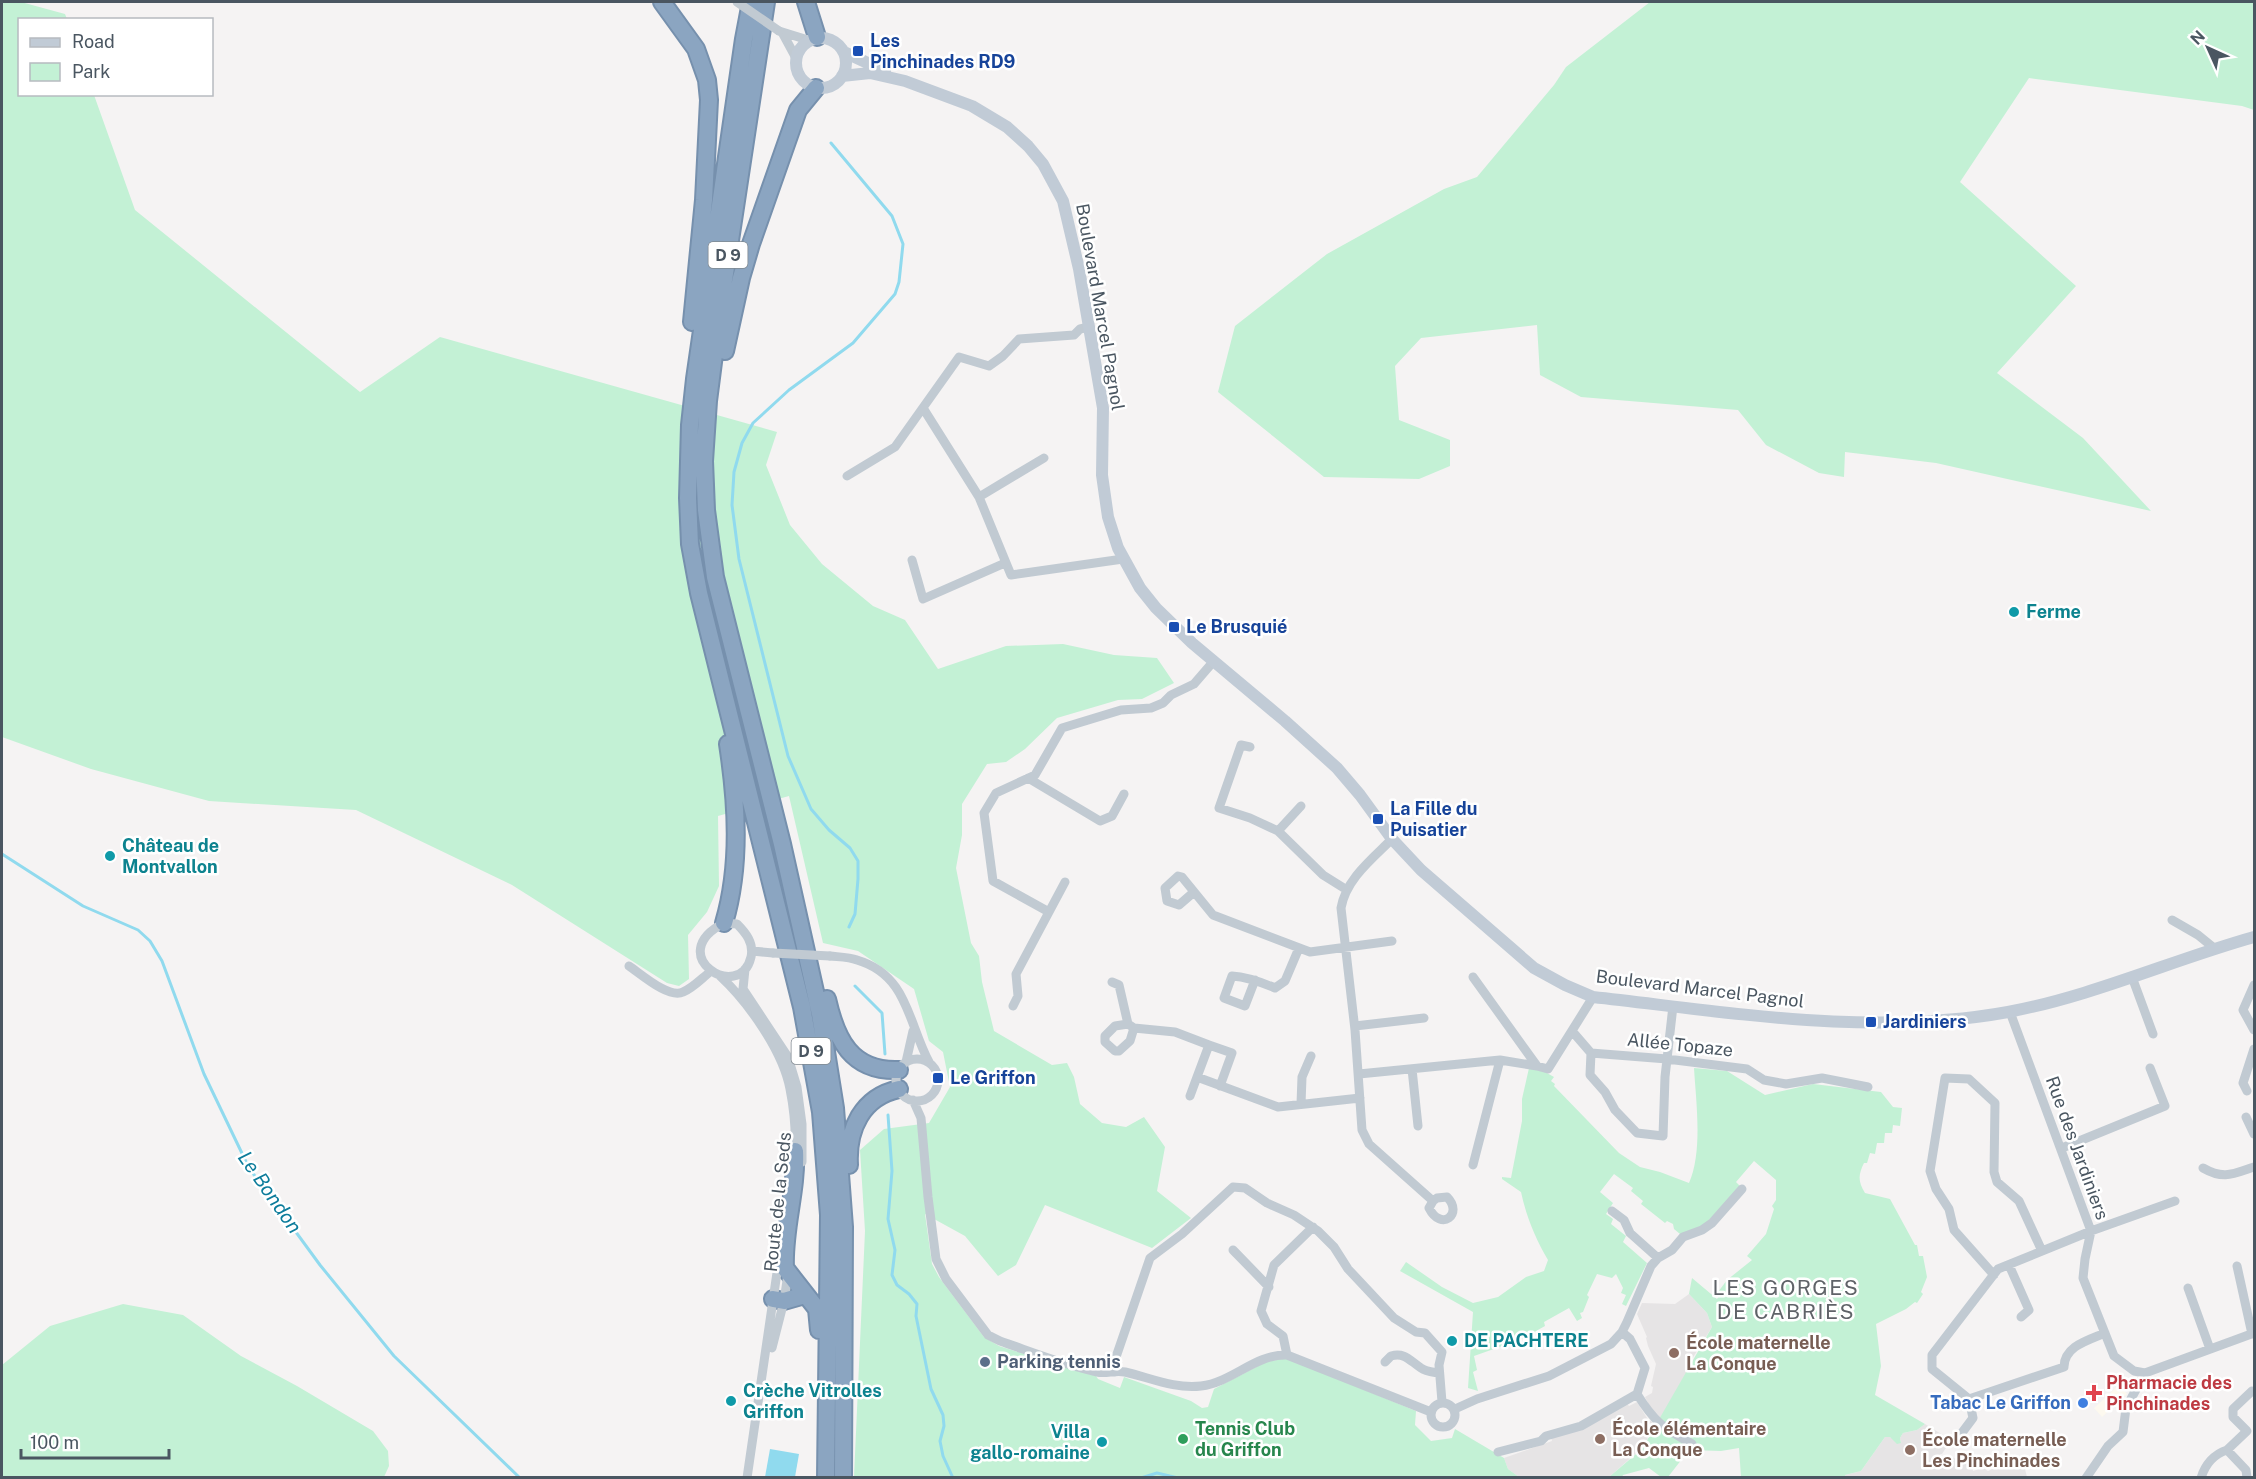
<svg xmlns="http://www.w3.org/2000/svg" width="2256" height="1479" viewBox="0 0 2256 1479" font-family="'Public Sans',sans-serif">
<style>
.commercial{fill:#fdf9ef}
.education{fill:#e6e4e5}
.green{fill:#c3f1d5}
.water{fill:#90daee}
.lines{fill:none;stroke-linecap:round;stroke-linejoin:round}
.stream{stroke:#90daee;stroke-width:3}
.highway-casing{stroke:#7690ad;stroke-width:20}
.street{stroke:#c1cad2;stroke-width:9}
.secondary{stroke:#c1cbd6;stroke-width:12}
.highway{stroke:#8ba5c1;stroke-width:16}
.street-bridge{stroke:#c1cad2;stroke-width:9}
.transit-dot{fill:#1a4fb4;stroke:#fff;stroke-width:2}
.culture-dot{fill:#0f9aa8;stroke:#fff;stroke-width:2}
.education-dot{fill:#8d6e63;stroke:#fff;stroke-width:2}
.service-dot{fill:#5c6f8a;stroke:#fff;stroke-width:2}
.health-dot{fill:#e0444e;stroke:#fff;stroke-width:2}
.shop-dot{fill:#3f7fe0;stroke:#fff;stroke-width:2}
.leisure-dot{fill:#2e9e5b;stroke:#fff;stroke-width:2}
.labels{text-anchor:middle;stroke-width:5;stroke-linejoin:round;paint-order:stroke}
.shield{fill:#fff;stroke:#808990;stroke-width:1.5}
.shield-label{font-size:16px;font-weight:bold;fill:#4a5661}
.transit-label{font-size:18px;font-weight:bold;fill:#164399;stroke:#fff;text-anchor:start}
.street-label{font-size:18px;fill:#4a5661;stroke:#fff}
.culture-label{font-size:18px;font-weight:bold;fill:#0d838f;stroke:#fff;text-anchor:start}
.education-label{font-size:18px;font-weight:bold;fill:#785e54;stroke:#fff;text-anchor:start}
.service-label{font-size:18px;font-weight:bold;fill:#4e5e75;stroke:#fff;text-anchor:start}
.health-label{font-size:18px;font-weight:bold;fill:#be3a42;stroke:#fff;text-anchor:start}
.shop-label{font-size:18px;font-weight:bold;fill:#366cbe;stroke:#fff;text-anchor:end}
.leisure-label{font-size:18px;font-weight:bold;fill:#27864d;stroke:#fff;text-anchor:start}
.water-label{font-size:20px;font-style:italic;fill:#0c7c9b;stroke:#fff}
.quarter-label{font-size:21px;letter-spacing:1.5px;fill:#5f6368;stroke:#fff}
</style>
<rect width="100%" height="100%" fill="#f5f3f3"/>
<!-- commercial -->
<path class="commercial" d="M2119,1385L2127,1394L2102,1417L2094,1408Z"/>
<!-- education -->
<path class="education" d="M1689,1294L1707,1313L1712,1327L1692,1359L1685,1376L1660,1419L1654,1415L1645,1397L1652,1393L1653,1387L1651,1386L1656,1364L1648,1346L1646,1338L1647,1337L1637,1314L1642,1303L1675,1304Z
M1626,1402L1629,1406L1637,1402L1647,1418L1656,1425L1641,1449L1609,1477H1519L1508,1469L1504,1458L1552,1441L1551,1437Z
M1925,1424L1951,1440L1942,1454H1940L1941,1460L1952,1457L1960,1461L1971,1460L1973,1471L1983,1468L1988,1471L2004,1464L2023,1461L2027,1477L1845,1478V1475L1861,1471L1885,1437H1890L1901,1443L1900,1438L1903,1433L1917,1430Z"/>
<!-- green -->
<path class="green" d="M2,2H21L65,14L67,19L20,20V94L94,95L135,210L360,392L440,337L777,432L766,465L790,525L822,564L873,606L905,620L938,669L1006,646L1063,644L1114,655L1157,658L1174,683L1142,699L1118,700L1057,718L1025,749L1006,762L987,764L962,804V835L956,868L971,943L979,956L982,982L994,1031L1052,1065L1067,1063L1074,1077L1080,1104L1102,1123L1126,1127L1144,1117L1165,1147L1157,1191L1191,1218L1152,1248L1045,1205L1016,1265L998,1276L965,1236L925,1214L932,1264L939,1277L984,1337L999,1346L1096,1376L1098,1379L1120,1388L1124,1377L1191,1401L1202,1408L1208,1407L1214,1389L1266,1362L1287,1358L1416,1411L1415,1425L1431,1441L1452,1438L1455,1429L1504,1458L1508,1469L1519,1477H854L865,1231L860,1150L884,1129L929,1123L950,1087L943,1052L929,1041L914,989L858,951L823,943L789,796L718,816L719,886L707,912L688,935L689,979L679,986L667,983L512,885L356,810L209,801L91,769L2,737Z
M1650,2H2254V110L2242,106L2029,78L1960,182L2076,286L1997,373L2083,438L2151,511L1936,463L1845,452L1844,477L1819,473L1766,445L1738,410L1581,397L1540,375L1537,325L1421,338L1395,366L1399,420L1450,440V466L1419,479L1324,477L1218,392L1235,326L1327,254L1444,189L1477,177L1554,85L1566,67Z
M1529,1068H1538L1554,1077L1551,1081L1555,1084L1554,1086L1619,1153L1640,1167L1660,1172L1689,1183C1703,1151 1696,1102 1694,1068L1727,1071L1765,1095L1813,1084L1881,1092L1893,1107L1902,1108L1900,1126L1893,1125L1892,1133H1885L1884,1143H1877L1875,1154L1870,1153L1867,1163H1864C1858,1175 1858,1182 1865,1193L1890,1199L1915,1245H1917L1919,1256H1923L1927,1277L1921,1292L1923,1294L1917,1303L1915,1302L1906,1309L1876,1324L1881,1366L1875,1395L1925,1424L1917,1430L1903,1433L1900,1438L1901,1443L1897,1444L1890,1437H1885L1861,1471L1845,1475V1477H1741L1739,1448L1721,1451L1689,1450L1668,1477H1661L1649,1468L1623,1475L1622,1477H1609L1642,1449L1712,1327L1707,1313L1689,1294L1692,1278L1717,1299L1721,1294L1718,1292L1727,1280L1752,1260L1747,1256L1766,1234L1774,1209L1772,1206L1776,1200V1180L1754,1161L1736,1182L1741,1187L1707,1222L1699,1228L1680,1234L1674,1229L1673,1224L1667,1221L1665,1223L1641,1204L1643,1201L1631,1191L1633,1188L1614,1174L1600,1192L1613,1203L1606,1214L1613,1219L1611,1224L1626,1236L1623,1242L1647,1263L1626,1306L1622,1304L1626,1295L1621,1293L1623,1288L1616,1274L1612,1278L1597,1274L1587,1295L1589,1297L1583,1312L1580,1313L1582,1318L1577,1321L1569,1308L1544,1322L1545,1326L1522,1339L1474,1356L1477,1370L1473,1372L1478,1391L1468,1388L1473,1312L1400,1271L1406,1262L1442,1287L1473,1303L1498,1297L1526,1277L1544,1271L1548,1260C1536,1240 1526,1216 1521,1192L1502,1179V1177L1511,1178L1522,1121V1099Z
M123,1304L183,1315L241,1356L297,1386L373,1431L388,1451L389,1466L384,1477H2V1365L50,1326Z"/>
<!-- water -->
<path class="water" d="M770,1449L799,1454L795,1477H765Z"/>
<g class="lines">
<!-- stream -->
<path class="stream" d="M831,143L892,216L903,244L899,282L895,294L853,343L789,390L753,423L742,443L734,472L732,505L739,559L788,756L811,809L829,830L850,848L858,861V879L855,914L849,927
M2,854L83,906L138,930L150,941L162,961L204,1074L249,1168L320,1265L394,1356L520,1478
M855,986L882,1013L885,1054
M888,1115L892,1171L888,1219L895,1250L892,1275L897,1285L909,1294L917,1304L916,1316L931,1389L943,1415L944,1426L940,1441L943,1456L953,1478
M1141,1478L1157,1473L1178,1478"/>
<defs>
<path id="highway" d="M662,2L696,49L707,80L709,100L704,200L692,322
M751,2L744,39L695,379L690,425L688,498L690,544L699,593L802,1007L821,1112L829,1215L826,1478
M766,2L721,300L708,401L704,461L706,510L715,577L782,844L820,1014L835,1108L844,1227L843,1478
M806,2L817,37
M725,351L741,278L751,244L798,110L816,88
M724,923C741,865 737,803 728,744
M827,999C836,1039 851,1072 899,1070
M795,1151C797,1191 783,1229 785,1268L817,1309L819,1330
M849,1165C847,1129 862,1097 899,1089
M773,1299L784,1301L805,1295"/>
</defs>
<!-- highway casing -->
<use href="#highway" class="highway-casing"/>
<!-- street -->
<path class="street" d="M779,31L808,40
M783,34L796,58
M923,408L979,497L1011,575L1123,559
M847,476L895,447L959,357L989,366L1003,356L1019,339L1074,335L1080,329L1089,327
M979,497L1044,458
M912,560L923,599L1005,563
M1250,747L1241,745L1219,808L1250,818L1278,831
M1028,778L1100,821L1112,816L1124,794
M1301,806L1278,831L1323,875L1347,890
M1392,839C1372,859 1346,879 1341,908L1355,1030L1362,1130L1369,1144L1433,1201L1429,1208C1441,1232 1464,1214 1447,1197L1437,1198L1433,1201
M1194,892L1179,905L1167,901L1165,888L1178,876L1182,877L1213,915L1310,952L1392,941
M1049,912L1065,882
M2172,920L2198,935L2214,948
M724,923L737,924C746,933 754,943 751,957C740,1004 662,955 724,923Z
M752,951L773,953
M830,956C839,957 849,957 857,960C908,975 908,1023 929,1062
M629,966C641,974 669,999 683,992C693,988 702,978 710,972
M745,969L743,989L788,1057L797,1087L802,1124V1162
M720,976C748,1002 783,1051 790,1089C794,1109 796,1133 795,1153
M1473,977L1537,1066L1548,1069L1593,997
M2132,977L2153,1034
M1255,980L1245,1006L1224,998L1232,976C1248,977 1261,982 1275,988L1285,981L1299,948
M1112,982L1119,985L1128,1024L1134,1028L1175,1032L1209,1045
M2254,985L2243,1010L2254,1030
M1013,1006L1018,996L1016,974L1049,912L993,881L984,813L996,793L1035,775L1062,728L1121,710L1151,708L1163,703L1171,695L1194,684L1213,662
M2010,1012L2091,1231L2085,1259L2083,1278L2114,1356L2134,1371L2145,1373L2254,1333
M1128,1024L1115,1026L1105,1036V1042L1115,1051H1119L1130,1041L1134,1028
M1355,1026L1424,1018
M1572,1031L1591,1053L1590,1075L1605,1092L1615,1110L1637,1133L1663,1136L1665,1077L1673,1006
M1591,1053L1667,1059L1747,1069L1764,1080L1786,1084L1822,1078L1868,1087
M896 1080a21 21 0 1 1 42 0a21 21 0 1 1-42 0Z
M1500,1060L1537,1066
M906,1062L913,1031
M1412,1069L1418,1126
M1359,1074L1500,1060L1473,1165
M1220,1086L1232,1053L1209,1045L1197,1077L1278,1107L1360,1098
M2247,1091L2243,1083L2254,1049
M1190,1096L1197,1077
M913,1100L921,1118L928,1197L936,1259L946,1279L988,1335L1000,1341C1032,1352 1064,1365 1097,1372C1106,1374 1115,1370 1125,1372C1151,1378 1174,1389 1201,1386C1233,1382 1255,1354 1287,1355L1431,1412
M1301,1104L1302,1077L1311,1056
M2246,1117L2254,1134
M2062,1148L2165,1106L2150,1068
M2203,1168C2224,1180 2233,1174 2254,1167
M1612,1211L1624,1220L1630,1233L1658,1258
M1233,1250L1269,1287
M2009,1265L2029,1310L2021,1317
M2237,1266L2252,1334
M1994,1275L1954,1230L1949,1209L1936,1189L1930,1171L1945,1078L1969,1079L1995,1103L1994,1172L1997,1182L2019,1201L2042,1251
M2188,1288L2210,1349
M1622,1332L1630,1339L1645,1368L1637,1394C1655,1423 1663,1427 1692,1444
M2105,1333C2089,1340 2064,1346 2064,1367L1969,1399L1932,1369V1355L1998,1269L2091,1231L2175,1201
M772,1348L784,1301L788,1274
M1287,1355L1283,1336L1267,1324L1261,1311L1274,1265L1313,1227
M1385,1362L1391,1356C1405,1352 1410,1361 1421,1368C1426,1372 1433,1372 1439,1373
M1115,1372L1116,1357L1150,1258L1182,1234L1233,1187L1245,1188L1267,1203L1294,1215L1318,1231L1334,1247L1348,1269L1394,1318L1416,1332L1425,1333L1442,1352L1439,1365L1442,1402
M1431 1415a12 12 0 1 1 24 0a12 12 0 1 1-24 0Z
M1455,1409L1477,1399L1549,1376L1611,1344L1622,1332L1627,1322L1651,1266L1658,1258L1672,1250L1683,1237L1702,1230L1712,1223L1742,1189
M1958,1438L1973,1418L1969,1399
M2227,1450L2246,1470L2247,1478
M1498,1452L1541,1441L1546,1436L1581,1426L1637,1394
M747,1478L779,1259
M2086,1478L2108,1446L2123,1432L2126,1408L2145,1373
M2201,1478C2205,1465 2214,1454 2227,1450L2247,1431L2233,1417V1409L2252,1391"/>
<!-- secondary -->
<path class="secondary" d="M796 63a25 25 0 1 1 50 0a25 25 0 1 1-50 0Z
M844,52L885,71
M842,76L870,73L905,81L972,106L1007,127L1028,146L1043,164L1063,201L1079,269L1103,408L1102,475L1108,517L1118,548L1140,588L1156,608L1192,643L1285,721L1337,768L1360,795L1392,839L1421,870L1534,968L1565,985L1593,997C1729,1012 1871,1037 2008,1012C2093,996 2172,960 2254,937"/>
<!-- highway -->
<use href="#highway" class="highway"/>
<!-- street-bridge -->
<path class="street-bridge" d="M737,2L779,31
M773,953L830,956"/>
</g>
<!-- markers -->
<g class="transit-dot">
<rect x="852" y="45" width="12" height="12" rx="3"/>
<rect x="1168" y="621" width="12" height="12" rx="3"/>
<rect x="1372" y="813" width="12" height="12" rx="3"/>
<rect x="1865" y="1016" width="12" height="12" rx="3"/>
<rect x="932" y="1072" width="12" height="12" rx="3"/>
</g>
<g class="culture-dot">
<circle cx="2014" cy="612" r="6"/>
<circle cx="110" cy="856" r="6"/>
<circle cx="1452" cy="1341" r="6"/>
<circle cx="731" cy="1401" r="6"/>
<circle cx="1102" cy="1442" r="6"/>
</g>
<g class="education-dot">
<circle cx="1674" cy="1353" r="6"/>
<circle cx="1600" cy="1439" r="6"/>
<circle cx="1910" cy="1450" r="6"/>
</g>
<circle class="service-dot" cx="985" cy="1362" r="6"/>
<path class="health-dot" d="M2091 1384h6v6h6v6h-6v6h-6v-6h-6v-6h6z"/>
<circle class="shop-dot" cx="2083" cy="1403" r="6"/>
<circle class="leisure-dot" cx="1183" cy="1439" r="6"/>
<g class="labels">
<!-- shield labels -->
<g class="shield">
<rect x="708.5" y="242" width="39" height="26" rx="4.5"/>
<rect x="791.5" y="1038" width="39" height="26" rx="4.5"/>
</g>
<g class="shield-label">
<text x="728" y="261">D 9</text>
<text x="811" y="1057">D 9</text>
</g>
<!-- transit labels -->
<g class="transit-label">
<text x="870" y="47">Les<tspan x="870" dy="21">Pinchinades RD9</tspan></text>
<text x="1186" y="633">Le Brusquié</text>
<text x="1390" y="815">La Fille du<tspan x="1390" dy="21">Puisatier</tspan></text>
<text x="1883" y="1028">Jardiniers</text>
<text x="950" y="1084">Le Griffon</text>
</g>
<!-- street labels -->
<g class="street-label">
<text transform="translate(1100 307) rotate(80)" y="6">Boulevard Marcel Pagnol</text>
<text transform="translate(1700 989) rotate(7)" y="6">Boulevard Marcel Pagnol</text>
<text transform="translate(1680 1045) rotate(6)" y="6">Allée Topaze</text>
<text transform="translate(2077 1148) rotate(70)" y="6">Rue des Jardiniers</text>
<text transform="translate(778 1202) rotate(-84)" y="6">Route de la Seds</text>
</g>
<!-- culture labels -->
<g class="culture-label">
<text x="2026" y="618">Ferme</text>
<text x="122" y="852">Château de<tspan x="122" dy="21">Montvallon</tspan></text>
<text x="1464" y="1347">DE PACHTERE</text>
<text x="743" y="1397">Crèche Vitrolles<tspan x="743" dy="21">Griffon</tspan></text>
<text x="1090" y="1438" text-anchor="end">Villa<tspan x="1090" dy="21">gallo-romaine</tspan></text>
</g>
<!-- education labels -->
<g class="education-label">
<text x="1686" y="1349">École maternelle<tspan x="1686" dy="21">La Conque</tspan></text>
<text x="1612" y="1435">École élémentaire<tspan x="1612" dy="21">La Conque</tspan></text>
<text x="1922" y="1446">École maternelle<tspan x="1922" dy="21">Les Pinchinades</tspan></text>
</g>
<!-- service labels -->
<g class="service-label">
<text x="997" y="1368">Parking tennis</text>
</g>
<!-- health labels -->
<g class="health-label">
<text x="2106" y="1389">Pharmacie des<tspan x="2106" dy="21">Pinchinades</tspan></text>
</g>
<!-- shop labels -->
<g class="shop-label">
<text x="2071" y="1409">Tabac Le Griffon</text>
</g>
<!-- leisure labels -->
<g class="leisure-label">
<text x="1195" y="1435">Tennis Club<tspan x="1195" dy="21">du Griffon</tspan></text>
</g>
<!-- water labels -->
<g class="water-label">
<text transform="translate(270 1192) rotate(55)" y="7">Le Bondon</text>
</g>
<!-- quarter labels -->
<g class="quarter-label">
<text x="1786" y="1295">LES GORGES<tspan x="1786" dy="24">DE CABRIÈS</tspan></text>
</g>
</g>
<!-- border -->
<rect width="2256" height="1479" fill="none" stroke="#4a5661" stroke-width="6"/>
<!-- legend -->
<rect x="18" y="18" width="195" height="78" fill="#ffffff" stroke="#b7bbc0" stroke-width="1.5"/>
<rect x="30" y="38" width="30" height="9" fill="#c1cbd6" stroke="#b7bbc0" stroke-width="1.5"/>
<text x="72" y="48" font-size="18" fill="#4a5661">Road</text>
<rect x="30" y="63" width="30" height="18" fill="#c3f1d5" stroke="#b7bbc0" stroke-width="1.5"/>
<text x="72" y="78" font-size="18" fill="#4a5661">Park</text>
<!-- north arrow -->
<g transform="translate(2208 48) rotate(315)" stroke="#ffffff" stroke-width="4.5" paint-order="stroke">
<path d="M0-4.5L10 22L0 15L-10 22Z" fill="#4a5661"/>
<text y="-9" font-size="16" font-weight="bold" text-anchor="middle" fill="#4a5661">N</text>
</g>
<!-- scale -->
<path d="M21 1449v9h148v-9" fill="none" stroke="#4a5661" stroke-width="3"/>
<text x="30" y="1449" font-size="18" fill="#4a5661" stroke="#ffffff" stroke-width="4.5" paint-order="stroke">100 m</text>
</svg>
